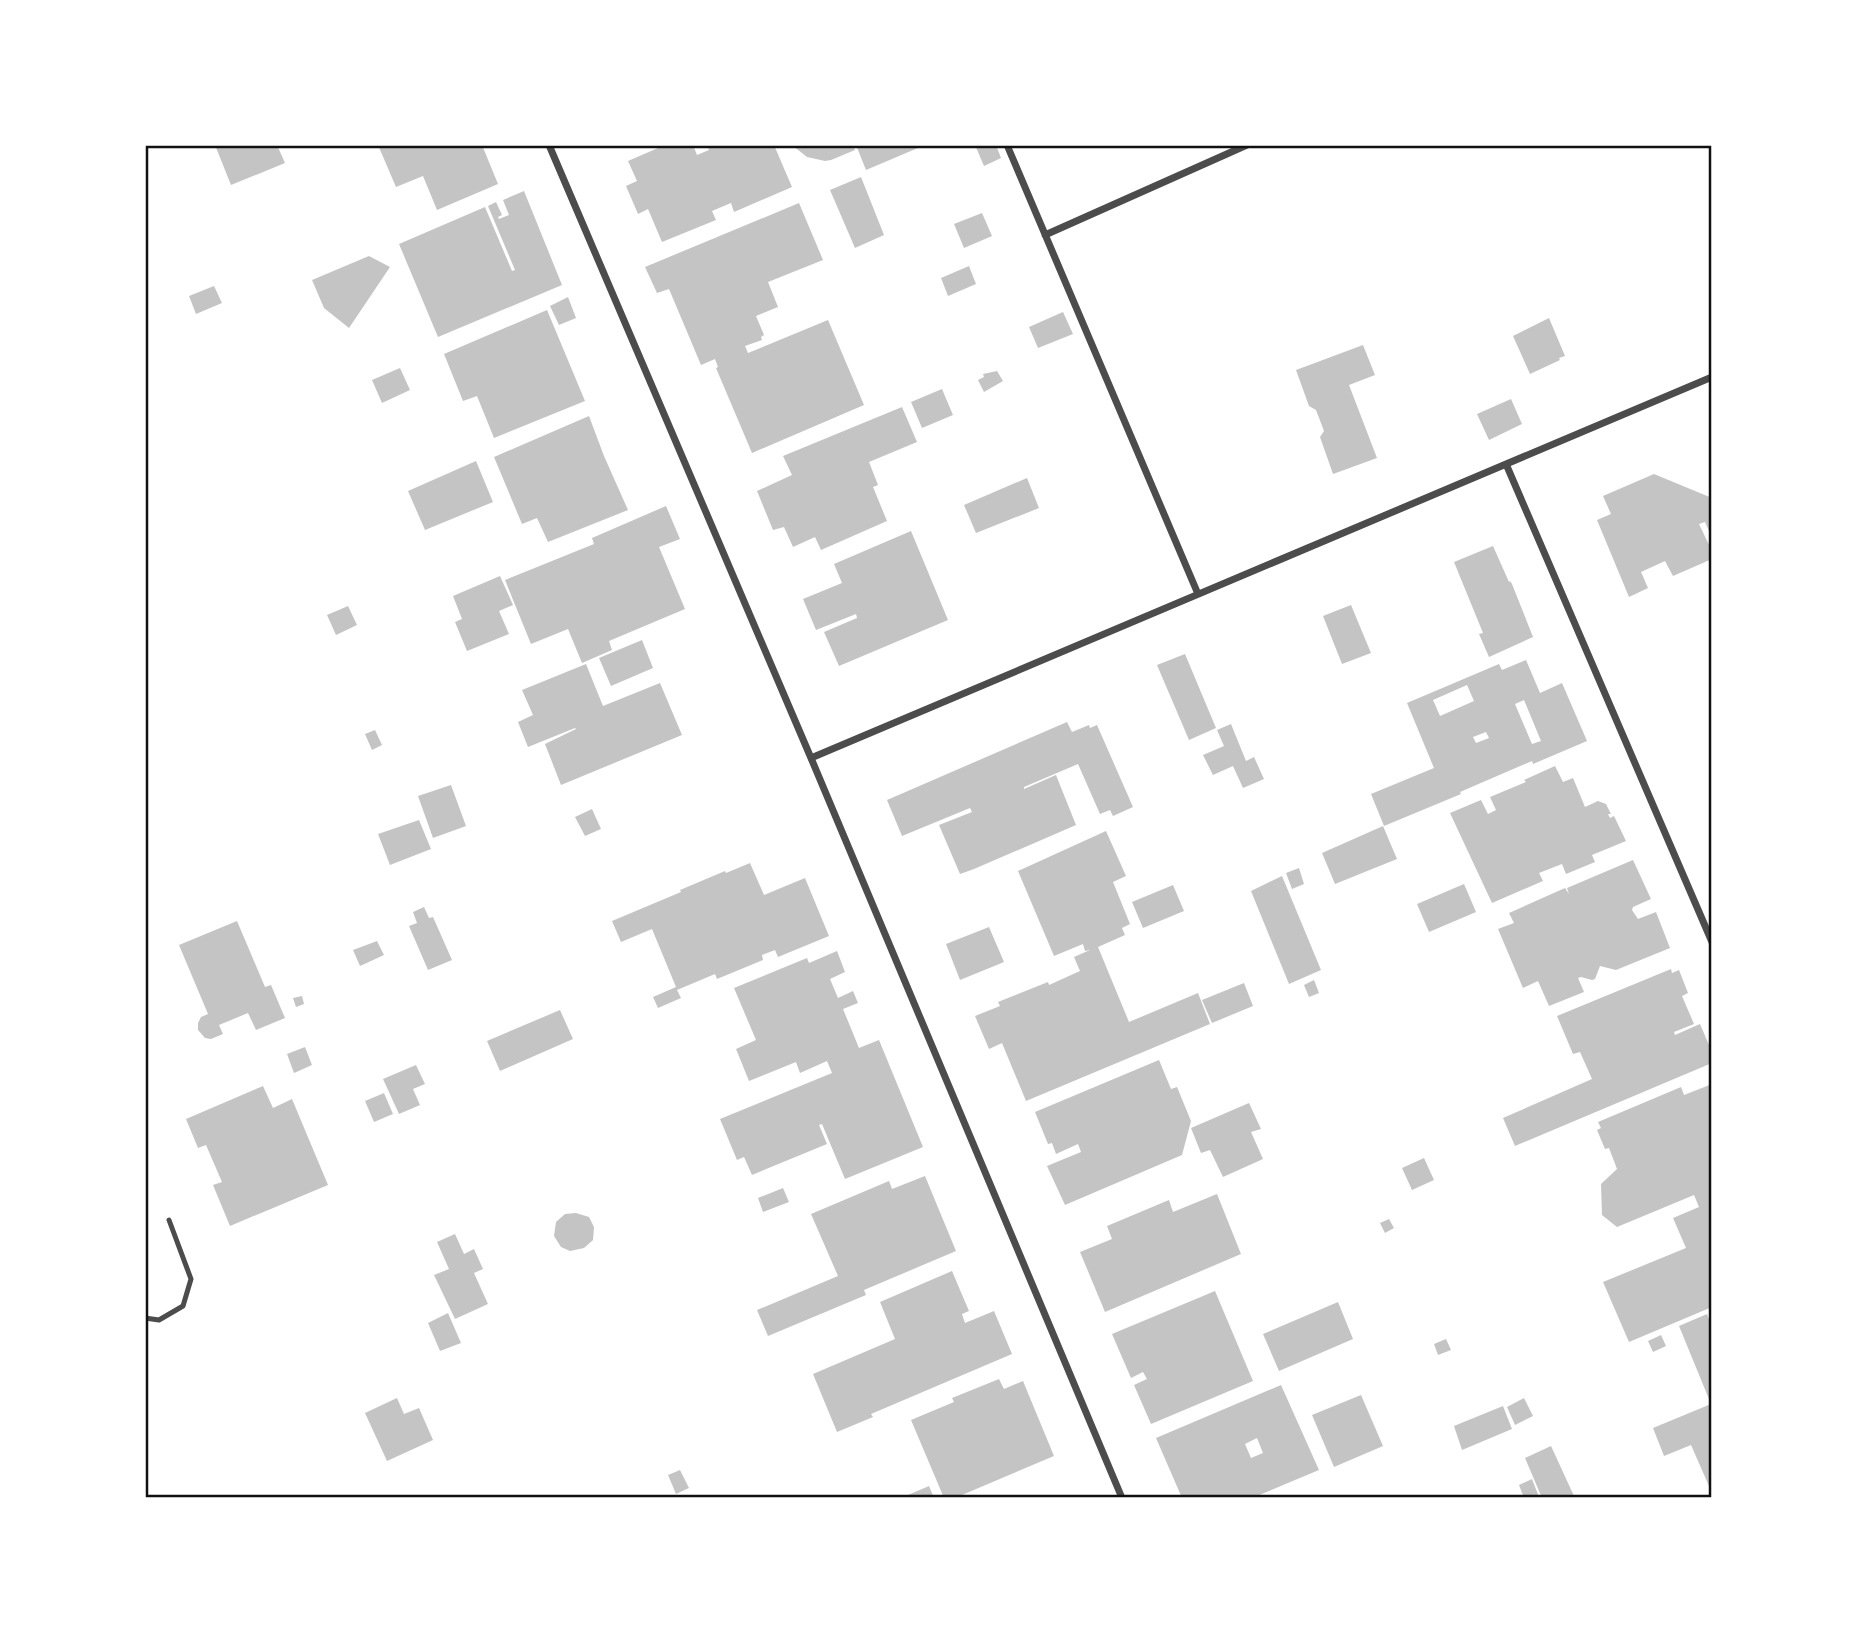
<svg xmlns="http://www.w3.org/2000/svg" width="1857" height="1643" viewBox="0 0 1857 1643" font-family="Helvetica,sans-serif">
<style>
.building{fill:#c4c4c4;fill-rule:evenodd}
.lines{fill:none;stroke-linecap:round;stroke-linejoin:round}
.service{stroke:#4c4c4c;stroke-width:5}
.minor{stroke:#4c4c4c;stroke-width:7}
.neatline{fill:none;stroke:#111;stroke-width:2.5}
</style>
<rect width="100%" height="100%" fill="#fff"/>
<!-- building -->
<path class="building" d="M215,145H277L285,163L231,185Z
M378,145H482L498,184L437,210L423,176L396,187Z
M665,145H693L697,155L709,150L707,145H774L792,187L734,212L731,203L712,211L716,220L662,242L648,209L638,214L626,186L637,181L628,161Z
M792,145H853L855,150L831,160L825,161L807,157Z
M856,145H925L866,170Z
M975,145H996L1001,158L984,166Z
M861,177L884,235L855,248L830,190Z
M524,191L562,285L438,337L399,244L485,207L512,271L515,270L488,206L496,202L502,215L498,217L499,219L509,215L503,200Z
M799,203L823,260L768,282L778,307L756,316L764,335L761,337L762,340L745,346L748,353L828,320L864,405L752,453L716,368L718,367L715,359L701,365L669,289L657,293L645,267Z
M982,213L992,236L964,248L954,224Z
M369,256L390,267L349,328L324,308L312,280Z
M969,266L976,284L948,296L941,278Z
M214,286L222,303L196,314L189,296Z
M568,297L576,318L559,325L550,306Z
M547,310L585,401L494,438L477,396L463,401L444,354Z
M1063,312L1073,334L1038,348L1029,327Z
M1549,318L1565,356L1559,358L1560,360L1530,374L1513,336Z
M1363,345L1375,375L1349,385L1377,458L1333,474L1320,437L1324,431L1316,410L1309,406L1296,370Z
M400,368L410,390L382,403L372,380Z
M997,371L1003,381L984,392L978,380L984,377L983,374Z
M942,389L953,415L922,428L911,402Z
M1511,399L1522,424L1489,440L1477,414Z
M902,407L917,442L869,462L878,485L873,487L887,521L821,550L815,537L793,547L784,527L773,530L757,491L792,475L783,456Z
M589,416L604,456L628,510L548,542L537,518L522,524L494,457Z
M476,461L493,502L425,530L408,491Z
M1654,474L1712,498V538L1705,522L1699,524L1712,551V559L1673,576L1665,561L1641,572L1648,588L1629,597L1597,520L1611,514L1603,496Z
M1027,478L1039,508L976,533L964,505Z
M666,506L680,539L659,547L685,609L609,641L612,650L582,663L568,629L531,644L505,580L594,544L592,538Z
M911,531L948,620L839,666L824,632L857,618L856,614L816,630L803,599L842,583L834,564Z
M1493,546L1509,582L1510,581L1512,584L1533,637L1489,657L1479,634L1483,633L1454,562Z
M500,576L513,605L499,611L509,634L467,651L455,622L462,619L453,596Z
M1351,605L1371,653L1342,664L1323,616Z
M348,606L357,625L336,635L327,615Z
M642,640L653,668L611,686L599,658Z
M1185,654L1216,728L1189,740L1157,665Z
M1526,660L1540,693L1562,683L1587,741L1533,764L1532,761L1460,792L1461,794L1384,826L1371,794L1434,768L1407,703L1499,664L1502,670ZM1467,685L1474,701L1440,716L1433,700ZM1524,700L1541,741L1532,744L1515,704ZM1486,732L1489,738L1476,743L1473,737Z
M586,664L603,706L660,683L682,735L561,785L545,744L576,729L575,728L528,747L518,722L533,715L522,690Z
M1067,722L1072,732L1089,725L1090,728L1097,725L1133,807L1113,816L1110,810L1100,814L1078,764L1024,787V789L1056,775L1076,825L974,869L960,874L939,825L972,812L970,808L902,836L887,800Z
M1231,724L1246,761L1254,757L1264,779L1243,788L1233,766L1213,775L1203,755L1224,746L1217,730Z
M375,730L382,745L372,750L365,734Z
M1555,766L1563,782L1573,778L1585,807L1598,801L1606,804L1611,814H1608L1610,818L1614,816L1626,841L1592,855L1595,862L1566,874L1562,864L1539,873L1543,881L1492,903L1450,813L1481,800L1488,814L1496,810L1490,797L1526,782L1524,780Z
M451,785L466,826L433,838L418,796Z
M592,809L601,829L585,836L575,817Z
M419,820L431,849L390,865L378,834Z
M1383,826L1397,859L1335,884L1322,853Z
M1106,831L1126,876L1113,882L1130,924L1122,928L1125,935L1098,947L1129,1022L1198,993L1210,1024L1026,1101L1002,1043L989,1049L975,1016L1000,1006L998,1002L1048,982L1049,985L1080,971L1074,957L1090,950L1085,951L1083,944L1054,956L1018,871Z
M1633,860L1651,899L1633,907L1632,910L1638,919L1656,912L1670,948L1616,970L1600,966L1595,979L1592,980L1581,977L1578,978L1584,992L1549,1006L1538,981L1523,988L1498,929L1514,923L1509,913L1565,888L1569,894L1567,888Z
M750,863L764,895L805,878L829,936L778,957L775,950L762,955L763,960L717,979L715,974L677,990L681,998L658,1008L653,997L676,987L652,929L621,942L612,921L681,892L680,890L725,871L726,873Z
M1299,868L1304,884L1292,889L1286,873Z
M1282,876L1321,970L1289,984L1251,891Z
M1464,884L1476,912L1429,932L1417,904Z
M1173,885L1184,911L1143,928L1132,902Z
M424,907L429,918L433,917L452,960L428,970L409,926L417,923L413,912Z
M237,921L265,987L271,985L285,1018L256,1030L248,1013L219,1025L223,1034L211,1039L205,1038L198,1030V1023L201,1017L208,1014L179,945Z
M989,927L1004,962L960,980L946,944Z
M377,941L384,955L360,966L353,950Z
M837,951L845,972L830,979L838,998L853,991L858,1003L843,1009L859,1048L879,1040L923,1147L845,1179L822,1124L819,1125L827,1144L752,1175L744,1157L737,1160L720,1119L832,1073L827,1061L800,1073L796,1062L749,1081L736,1049L756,1040L734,988L807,958L809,963Z
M1671,969L1672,973L1679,970L1688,993L1682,996L1694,1024L1674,1032L1675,1035L1700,1024L1712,1052V1063L1515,1146L1503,1118L1592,1079L1580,1052L1573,1054L1557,1016Z
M1314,980L1319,993L1309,997L1304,985Z
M1244,983L1253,1006L1212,1023L1202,1000Z
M302,996L304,1004L296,1007L293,998Z
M560,1010L573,1039L500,1071L487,1041Z
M305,1047L312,1065L294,1073L287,1054Z
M1159,1060L1171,1089L1177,1087L1191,1121L1182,1155L1065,1205L1047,1166L1081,1152L1078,1144L1056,1154L1052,1143L1048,1144L1035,1112Z
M416,1065L425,1084L413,1089L420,1105L399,1114L383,1079Z
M1712,1084V1307L1629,1342L1603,1282L1686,1248L1673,1218L1699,1207L1694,1195L1617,1227L1602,1215L1601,1184L1617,1169L1609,1148L1605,1149L1597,1130L1601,1128L1598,1122L1681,1087L1684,1095Z
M263,1086L273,1108L292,1099L328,1185L230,1226L213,1185L222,1182L206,1145L198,1148L186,1119Z
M384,1093L393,1114L374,1122L365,1101Z
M1249,1103L1261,1129L1251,1132L1263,1159L1223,1177L1210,1150L1201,1153L1191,1128Z
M1424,1158L1434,1180L1412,1190L1402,1168Z
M925,1176L956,1251L864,1290L866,1295L768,1336L757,1310L838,1276L811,1214L889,1181L892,1189Z
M783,1188L789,1202L763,1212L758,1198Z
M1217,1194L1241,1254L1105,1312L1080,1252L1112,1239L1107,1226L1169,1200L1173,1212Z
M576,1213L589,1217L594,1227L593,1240L584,1248L570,1251L561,1247L554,1236L556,1222L565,1214Z
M1389,1219L1394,1228L1385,1233L1380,1223Z
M455,1234L464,1254L474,1249L483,1269L474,1273L488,1304L455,1319L434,1275L449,1269L437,1242Z
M952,1271L969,1311L962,1314L965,1323L994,1311L1012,1354L871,1414L873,1417L837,1432L813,1374L895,1339L880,1302Z
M1215,1291L1253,1381L1151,1424L1134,1385L1147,1379L1143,1372L1131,1378L1112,1334Z
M1338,1302L1353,1339L1279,1371L1263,1334Z
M448,1313L461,1343L440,1351L428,1323Z
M1707,1314L1712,1327V1484L1709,1486L1691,1445L1664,1456L1653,1428L1711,1404L1679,1326Z
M1661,1335L1666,1346L1653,1352L1648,1341Z
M1446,1339L1451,1350L1438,1355L1434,1344Z
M999,1379L1004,1389L1023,1381L1054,1456L962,1495L944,1498L911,1420L954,1402L952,1398Z
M1281,1385L1319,1470L1252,1498H1182L1156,1438ZM1257,1438L1263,1453L1251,1458L1245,1444Z
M1361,1395L1383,1446L1334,1467L1312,1415Z
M397,1398L404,1414L419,1408L433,1440L387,1461L365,1413Z
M1524,1398L1533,1416L1515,1425L1507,1407Z
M1503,1406L1512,1429L1462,1450L1454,1426Z
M1551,1446L1574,1496L1569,1498H1542L1525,1458Z
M680,1470L689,1488L676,1494L668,1475Z
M1532,1479L1539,1497L1524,1498L1519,1485Z
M929,1486L934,1498H901Z"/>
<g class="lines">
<!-- service -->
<path class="service" d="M145,1318L159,1320L183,1306L191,1279L169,1220"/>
<!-- minor -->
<path class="minor" d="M549,145L811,758L1122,1498
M1007,145L1198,594
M1045,235L1247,145
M1506,464L1712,942
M811,758L1712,377"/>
</g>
<!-- border -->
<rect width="1857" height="1643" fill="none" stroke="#ffffff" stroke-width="294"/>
<rect x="147" y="147" width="1563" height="1349" class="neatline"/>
</svg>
